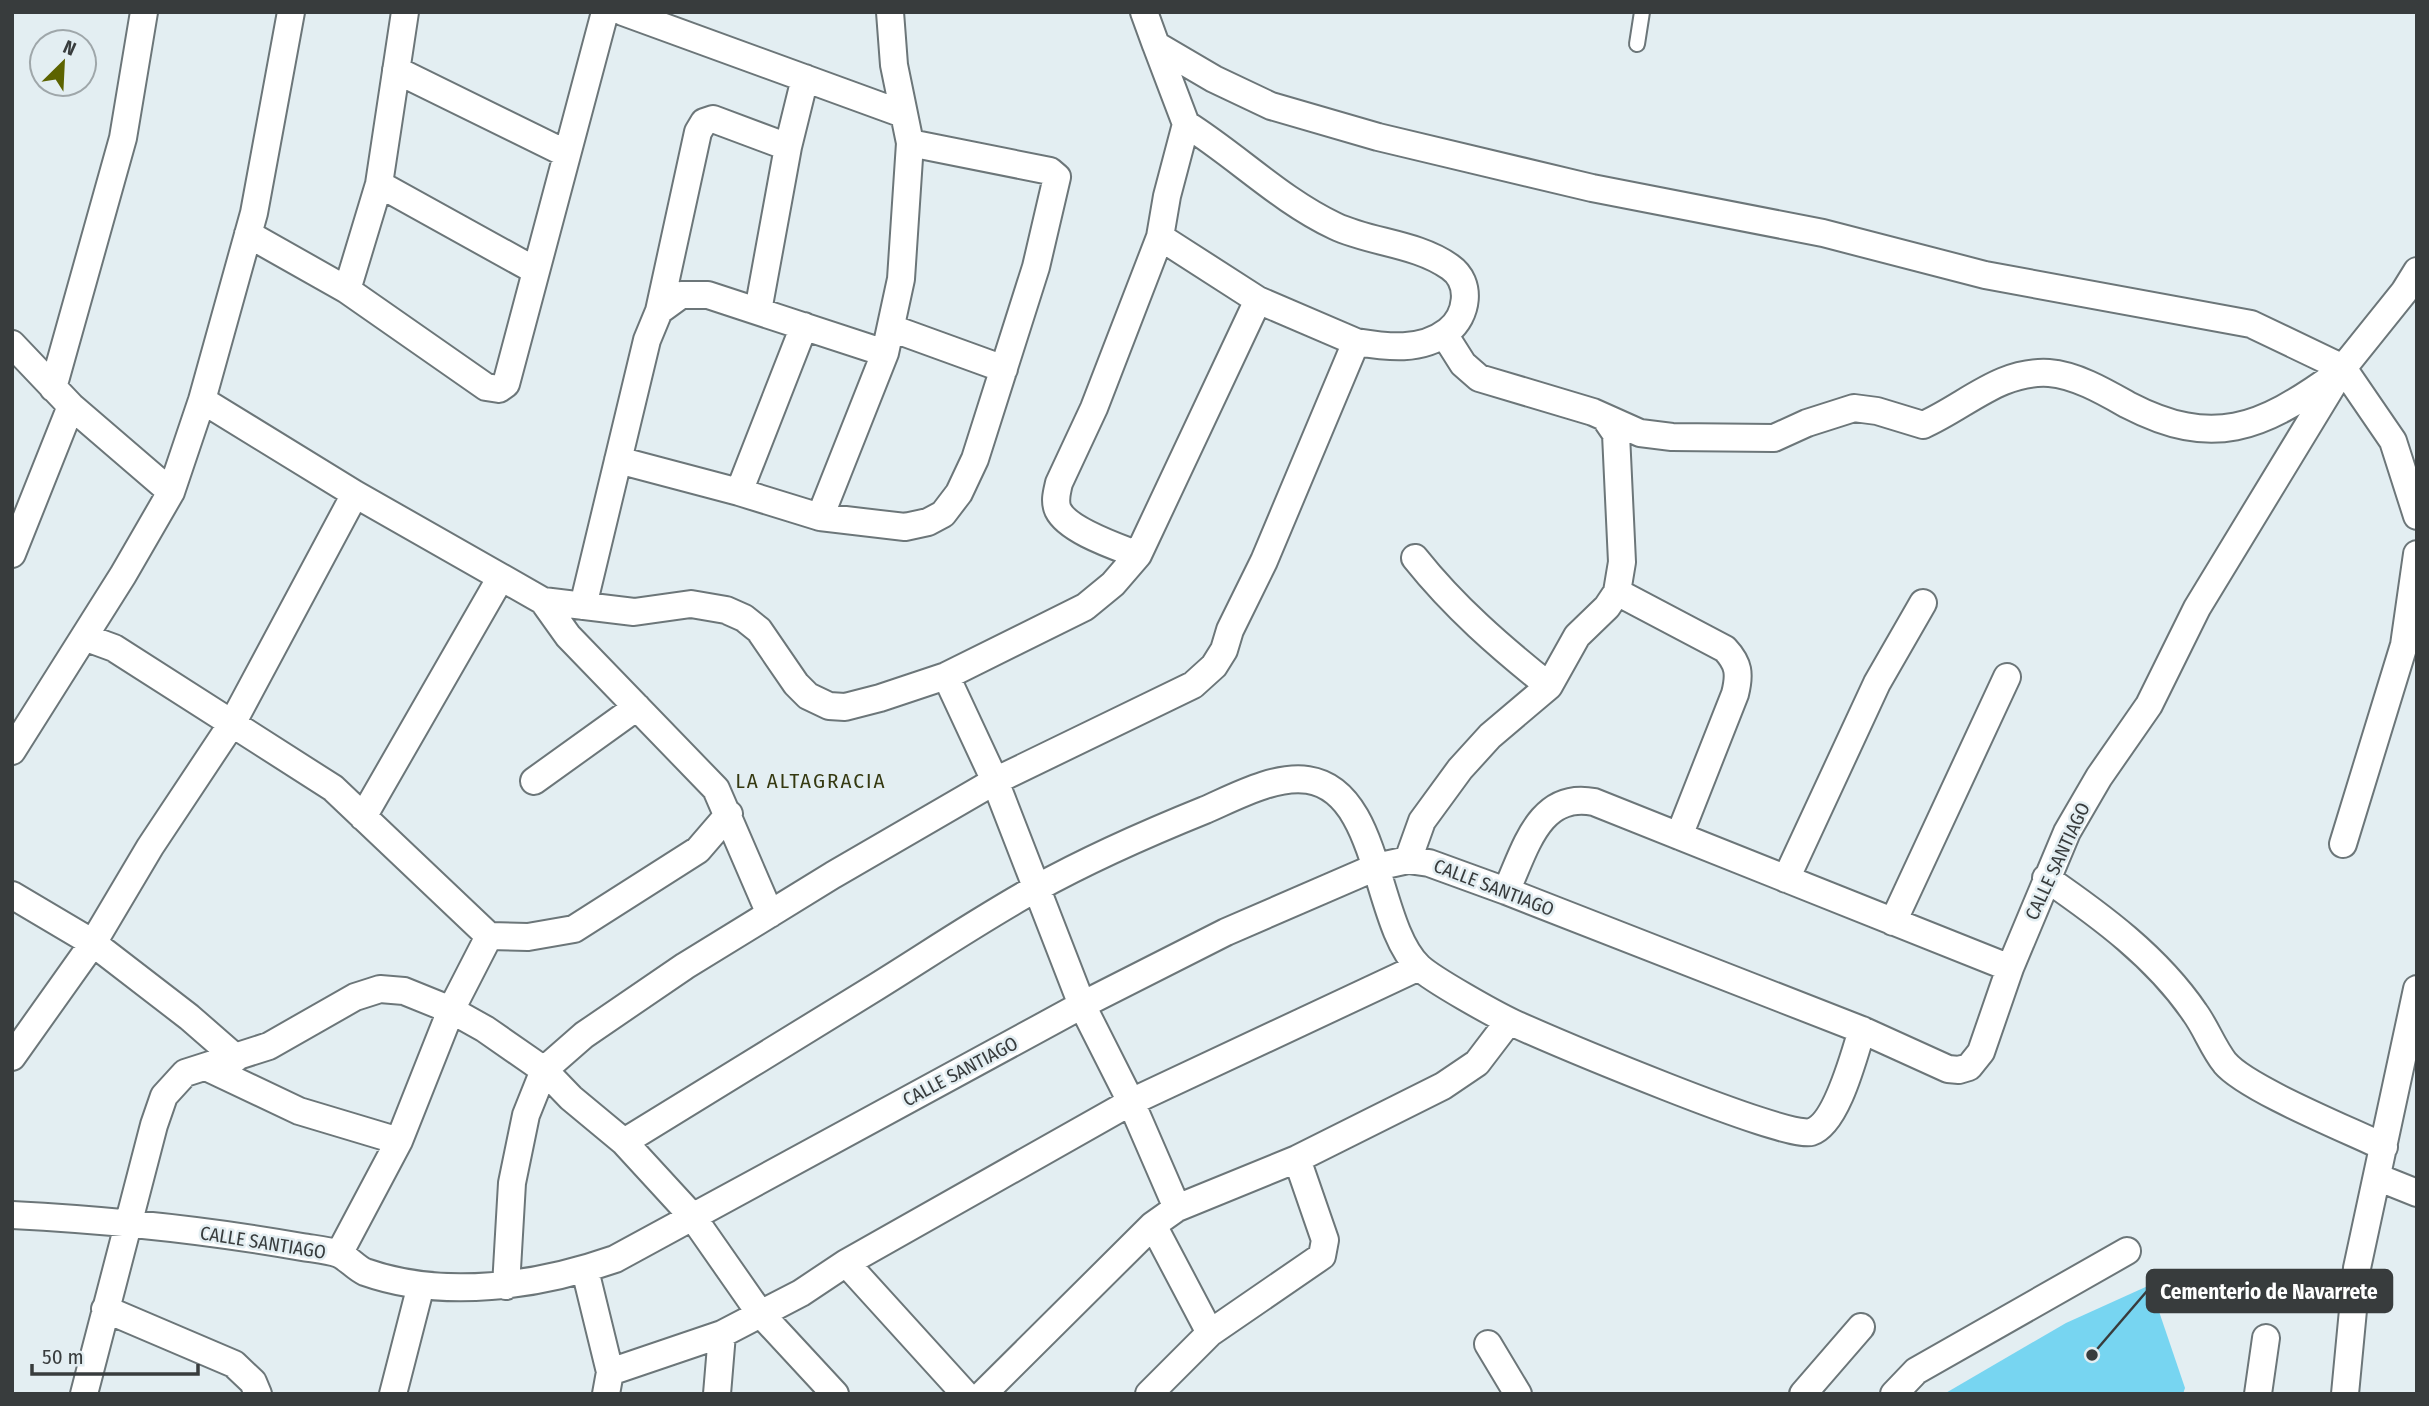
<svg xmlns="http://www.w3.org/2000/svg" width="2429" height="1406" viewBox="0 0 2429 1406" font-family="'Fira Sans Condensed',sans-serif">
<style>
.green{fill:#77d5f1}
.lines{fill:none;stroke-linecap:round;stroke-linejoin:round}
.service-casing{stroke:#6c7679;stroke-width:18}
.minor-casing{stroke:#6c7679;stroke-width:30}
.service{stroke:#fff;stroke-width:14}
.minor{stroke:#fff;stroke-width:26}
.labels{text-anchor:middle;stroke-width:5;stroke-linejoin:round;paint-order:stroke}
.street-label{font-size:19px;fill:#383c3d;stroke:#e3eef2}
.neighbourhood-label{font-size:21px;letter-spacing:2px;fill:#353911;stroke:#e3eef2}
.leader{fill:none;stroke:#383c3d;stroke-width:2.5}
.callout-dot{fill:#383c3d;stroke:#e3eef2;stroke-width:2.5}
.callout{fill:#383c3d;stroke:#383c3d;stroke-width:2.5}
.callout-label{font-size:21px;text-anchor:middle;font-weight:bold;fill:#fff}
</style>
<rect width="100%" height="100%" fill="#e3eef2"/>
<!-- green -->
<path class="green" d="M2150,1285L2185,1388L2183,1394H1944L2066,1323Z"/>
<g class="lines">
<defs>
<path id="service" d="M1637,44L1642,12"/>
<path id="minor" d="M623,12L903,114
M1144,12L1156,45L1214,79L1271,106L1378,137L1592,188L1823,233L1985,275L2251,324L2343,368L2393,441L2417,516
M396,70L567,154
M1186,124C1237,156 1280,200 1335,226C1371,243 1416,243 1450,267C1473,283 1467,316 1448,331C1421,352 1387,347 1356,342
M379,184L536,271
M248,234L347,290L486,387L499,389L506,384L605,12
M347,290L379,184L405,12
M659,311L681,295H708L885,353
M758,311L788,147L805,78
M891,328L1004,369
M1444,334L1463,364L1479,378L1593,412L1640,433L1672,437L1774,438L1807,423L1854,408L1877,411L1923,425C1966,406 2000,370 2049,373C2076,375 2105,392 2128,405C2213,449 2261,428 2334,376
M12,344L71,406L171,492
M53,388L123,138L144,12
M202,400L355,494L543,601L634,612L691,604L726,610L744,618L759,630L796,684L808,696L829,706L845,707L880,698L946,676L1085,607L1113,584L1138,555L1258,300L1160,237L1167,196L1186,124L1156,45
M618,460L739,492L820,517L905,527L928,522L943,514L959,493L975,459L1036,267L1057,177L1050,171L910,143
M739,492L804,326
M820,517L885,353L901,279L910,143L894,65L890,12
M12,554L71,406
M1138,555C1118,547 1068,531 1058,510C1054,501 1057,492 1059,483L1094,408L1160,237
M1415,558C1454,607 1500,647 1549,686
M1617,592L1725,649C1739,664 1740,674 1735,694L1679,836
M543,601L568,636L716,789L770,914
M583,606L647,340L659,311L698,132L704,122L713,119L788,147
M84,637L114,648L333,788L489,936
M946,676L995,781L1082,1005L1131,1102L1177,1208
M12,751L123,575L171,492L202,400L254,213L291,12
M534,781L637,707
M363,817L501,577
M2343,844L2404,645L2417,554
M1408,860L1422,821L1460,769L1490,736L1549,686L1577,636L1607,607L1617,592L1622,562L1616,434L1605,418
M2046,878C2101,916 2157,957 2195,1013C2206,1028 2213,1048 2225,1063C2247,1089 2349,1130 2384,1147
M1786,879L1877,683L1923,603
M1506,891C1525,851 1538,791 1594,802L2010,968
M12,895L93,943L189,1017L236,1058
M1893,922L2007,677
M12,1057L93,943L150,847L233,722L355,494
M206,1067L299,1111L399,1141
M624,1142C708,1090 792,1039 876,987C929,954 981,919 1035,889C1089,859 1148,833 1205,810C1235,797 1275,775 1308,780C1381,791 1374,924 1419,967C1433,980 1494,1014 1513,1023C1551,1040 1786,1140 1811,1132C1837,1124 1854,1055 1862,1030
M2377,1177L2417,1193
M12,1215C110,1220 206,1230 302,1247C314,1249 328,1250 339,1254C348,1258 356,1268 365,1272C444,1300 538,1286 615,1259L1082,1005L1226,932L1376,867L1408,860L1429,863L1506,891L1862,1030L1948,1069L1959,1070L1969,1067L1981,1052L2010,968L2067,832L2099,777L2149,705L2197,608L2343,368L2404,292L2417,271
M339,1254L399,1141L451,1010L489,936L528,937L574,929L698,850L729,814
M846,1263L965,1394
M585,1270L610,1372L606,1394
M506,1286L512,1183L526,1115L544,1070L584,1035L685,966L833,875L995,781L1193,685L1214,666L1224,650L1230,630L1264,561L1356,342L1258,300
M105,1309L234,1364L253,1382L258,1394
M1210,1333L1322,1256L1325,1240L1297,1159
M1488,1344L1518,1394
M610,1372L722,1334L801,1293L846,1263L1131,1102L1419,967
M84,1394L154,1125L164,1096L185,1073L269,1046L355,997L380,989L404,991L451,1010L485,1029L544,1070L571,1098L624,1142L692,1216L759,1312L835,1394
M393,1394L421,1285
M717,1394L722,1334
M983,1394L1153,1225L1177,1208L1297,1159L1443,1086L1477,1063L1509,1021
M1149,1394L1210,1333L1153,1225
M1803,1394L1861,1327
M1894,1394L1916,1371L2127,1251
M2258,1394L2266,1338
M2345,1394L2357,1268L2417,989"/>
</defs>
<!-- service casing -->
<use href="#service" class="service-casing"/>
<!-- minor casing -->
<use href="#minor" class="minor-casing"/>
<!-- service -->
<use href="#service" class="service"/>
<!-- minor -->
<use href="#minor" class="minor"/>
</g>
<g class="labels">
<!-- street labels -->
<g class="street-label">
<text transform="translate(2057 861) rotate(-65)" y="7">CALLE SANTIAGO</text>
<text transform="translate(1494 887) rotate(21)" y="7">CALLE SANTIAGO</text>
<text transform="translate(960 1071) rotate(-28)" y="7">CALLE SANTIAGO</text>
<text transform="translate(263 1242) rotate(9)" y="7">CALLE SANTIAGO</text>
</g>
<!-- neighbourhood labels -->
<g class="neighbourhood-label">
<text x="811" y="788">LA ALTAGRACIA</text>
</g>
</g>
<!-- callouts -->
<path class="leader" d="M2092 1355L2147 1291"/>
<circle class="callout-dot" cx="2092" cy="1355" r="7"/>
<rect class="callout" x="2147" y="1270" width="245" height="42" rx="7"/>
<g class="callout-label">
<text x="2269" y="1299">Cementerio de Navarrete</text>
</g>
<!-- border -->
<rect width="2429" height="1406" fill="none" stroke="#383c3d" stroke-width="28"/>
<!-- north arrow -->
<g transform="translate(63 63) rotate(24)"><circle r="33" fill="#e3eef2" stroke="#9fa7aa" stroke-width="2"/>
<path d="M0-5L12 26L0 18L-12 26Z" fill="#5c6300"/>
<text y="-10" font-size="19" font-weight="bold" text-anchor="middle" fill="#383c3d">N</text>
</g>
<!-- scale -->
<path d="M32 1364v10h166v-10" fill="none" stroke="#383c3d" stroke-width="3.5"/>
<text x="42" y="1364" font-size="21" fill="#383c3d" stroke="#e3eef2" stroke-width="5" paint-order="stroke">50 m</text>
</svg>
